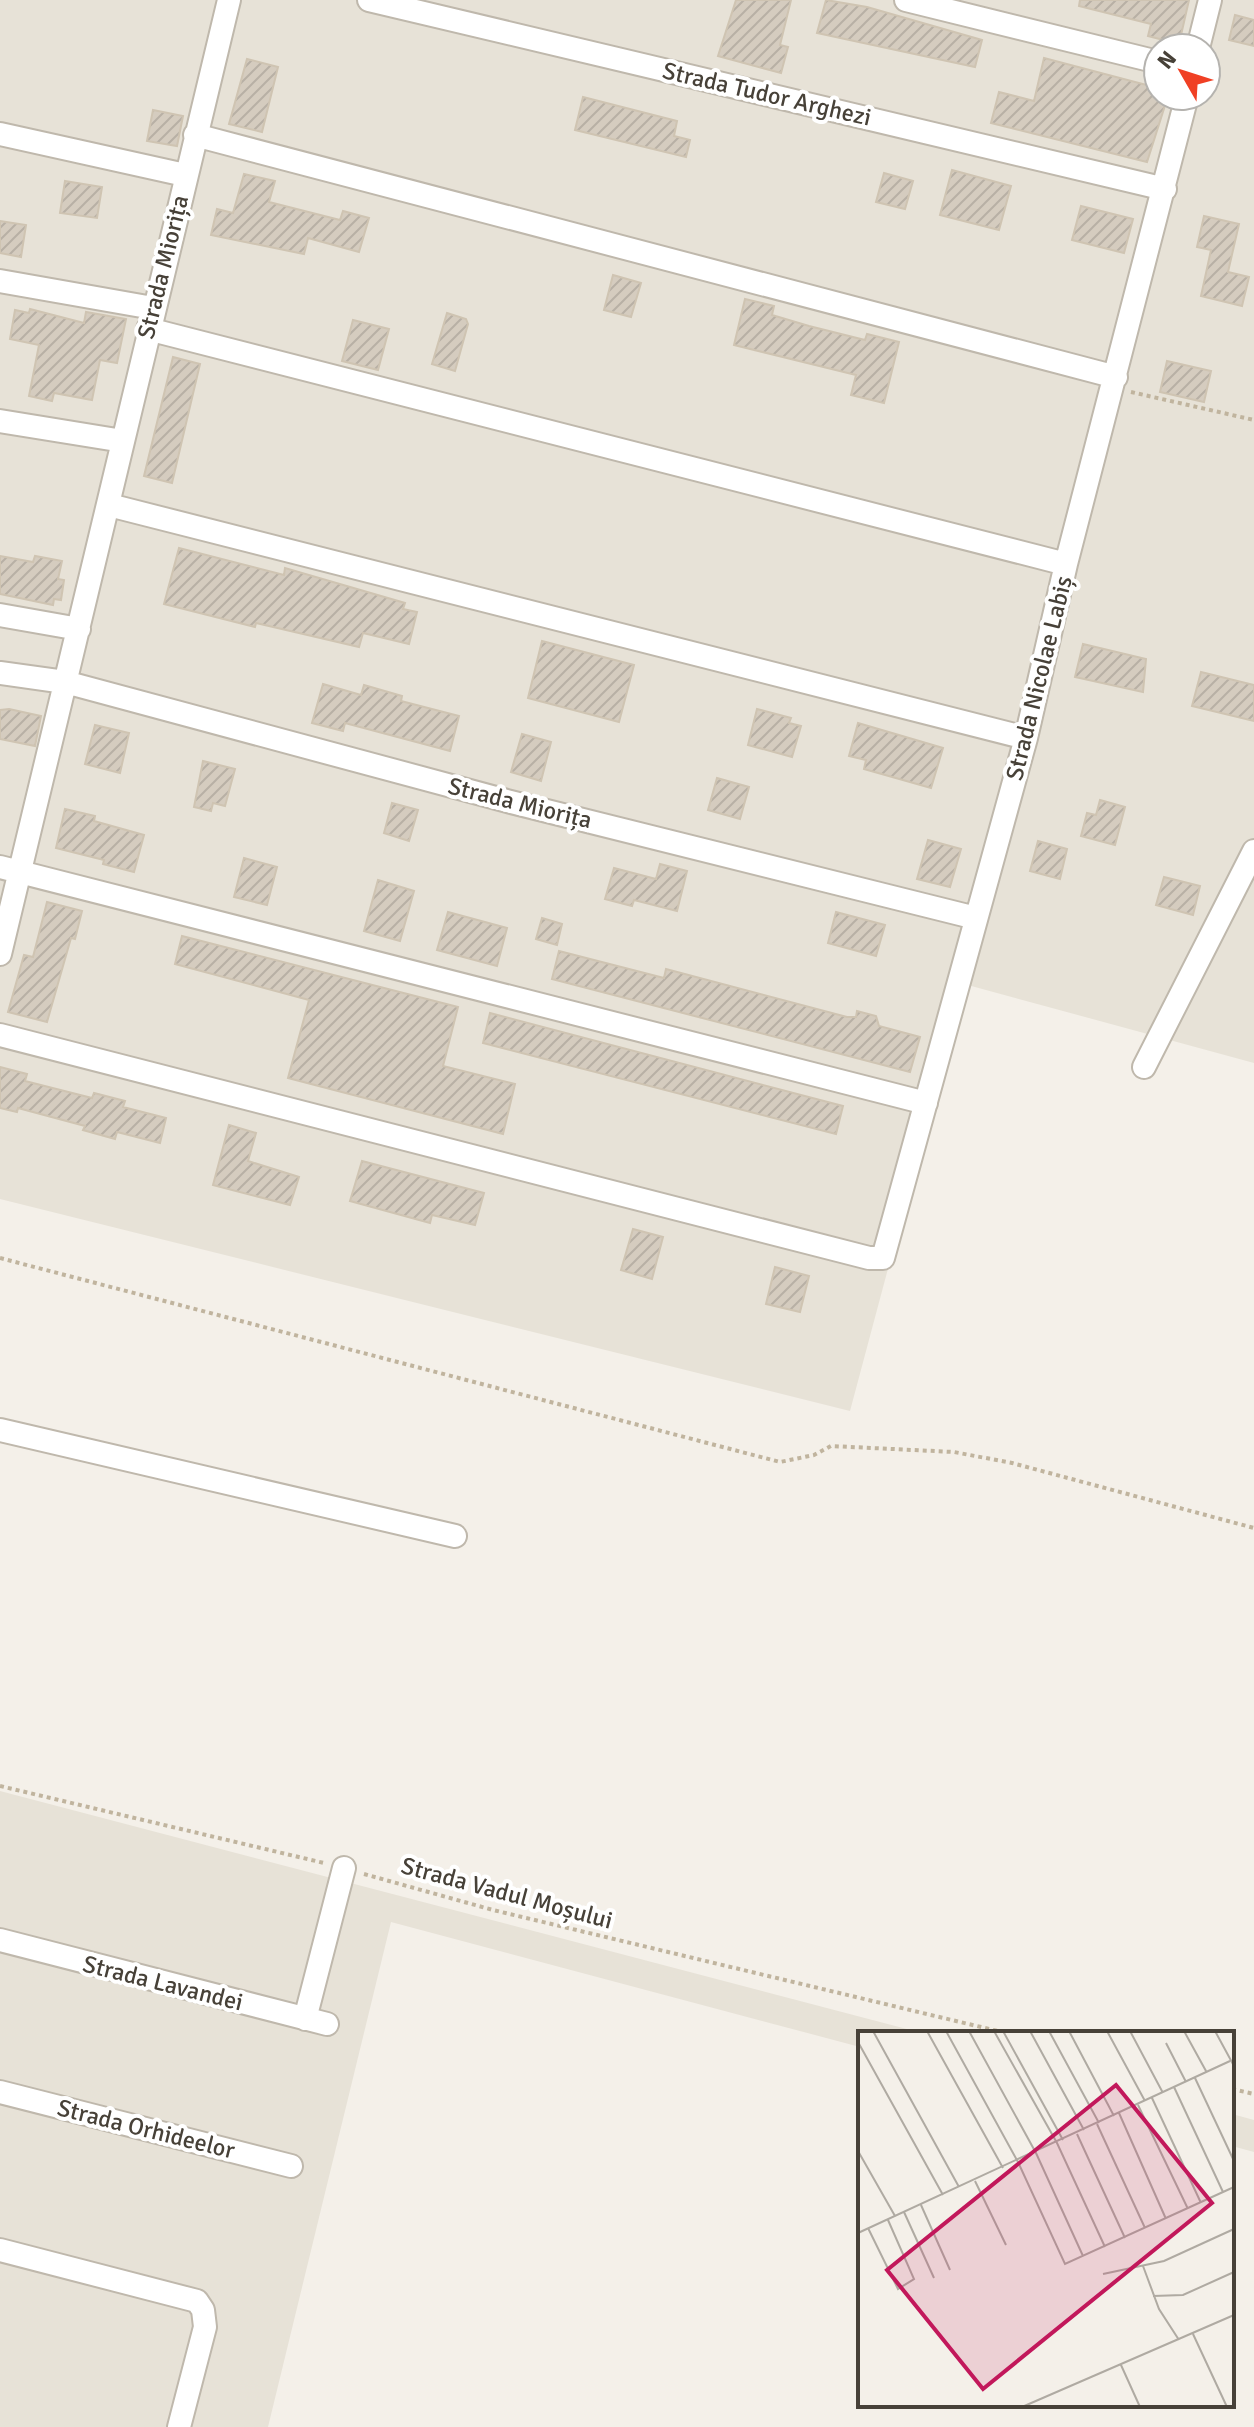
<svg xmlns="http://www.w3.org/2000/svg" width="1254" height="2427" viewBox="0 0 1254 2427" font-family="Signika,sans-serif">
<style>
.residential{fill:#e7e2d7;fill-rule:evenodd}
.building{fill:url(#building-hatch);stroke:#cfc4b2;stroke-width:2}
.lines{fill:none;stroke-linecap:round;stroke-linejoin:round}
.minor-casing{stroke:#bfb8ac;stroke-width:26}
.path{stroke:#c0b49e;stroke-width:4;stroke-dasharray:4 4;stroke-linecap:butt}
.minor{stroke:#fff;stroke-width:22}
.labels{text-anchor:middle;stroke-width:8;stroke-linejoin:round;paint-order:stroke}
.street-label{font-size:24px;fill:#474138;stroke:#fff}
.inset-road{fill:none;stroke:#afaaa2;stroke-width:2}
.view{fill:#c2185b;fill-opacity:0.15;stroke:#c2185b;stroke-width:4}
.inset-edge{fill:none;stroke:#474138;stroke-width:4}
</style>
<defs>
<pattern id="building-hatch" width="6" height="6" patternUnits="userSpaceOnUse" patternTransform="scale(2)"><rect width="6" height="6" fill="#d5ccbf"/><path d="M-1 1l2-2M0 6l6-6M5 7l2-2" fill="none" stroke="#b8b0a5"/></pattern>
</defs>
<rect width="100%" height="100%" fill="#f4f0e9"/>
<!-- residential -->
<path class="residential" d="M0,0H1254V1063L964,984L850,1411L0,1199ZM1158,48H1206V96H1158Z
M0,1791L922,2033H860V2047L391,1922L268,2427H0Z
M1232,2114L1254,2120V2152L1232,2146Z"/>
<!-- building -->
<path class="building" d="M736,0H791L780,45L788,47L781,73L718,56Z
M826,0L867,7L982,40L975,67L817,33Z
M1080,0H1189L1179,44L1148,36L1151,24L1079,6Z
M1235,15L1254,20V46L1229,40Z
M1044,58L1158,88V96H1168L1147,162L991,123L999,92L1034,101Z
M247,59L278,67L262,132L229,124Z
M583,97L677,121L674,136L690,140L686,157L575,130Z
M153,110L183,116L177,146L147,141Z
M952,170L1011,186L999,230L940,215Z
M884,173L913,181L905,209L876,202Z
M244,174L275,181L269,202L340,220L343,211L369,218L359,252L308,238L304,254L211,235L217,209L233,213Z
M65,181L102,187L97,218L60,213Z
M1081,206L1133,219L1124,253L1072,240Z
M1204,216L1239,224L1228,272L1249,277L1242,306L1201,296L1211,250L1197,247Z
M0,221L26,225L21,257L0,253Z
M613,275L641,283L631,317L604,310Z
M745,299L774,306L772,315L809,326L865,340L867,334L899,342L884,403L851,395L856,375L734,345Z
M30,309L84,323L86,312L126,319L117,363L100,360L92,400L54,393L52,401L29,396L39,345L10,339L15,310L29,313Z
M447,313L466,319L468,324L455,371L432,364Z
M353,320L389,329L378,370L342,361Z
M173,357L200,364L172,483L144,476Z
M1167,361L1211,371L1204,402L1160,392Z
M179,548L284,575L285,568L405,603L403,609L417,612L409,644L363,633L359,647L256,623L255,627L164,604Z
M0,556L33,562L35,556L62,561L58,579L64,580L61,600L54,599L53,605L0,594Z
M542,641L634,665L619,722L528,698Z
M1083,644L1146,659L1143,692L1075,677Z
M1201,672L1254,685V721L1192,706Z
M323,684L361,695L364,685L402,696L401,701L459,716L450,751L345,723L343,731L312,723Z
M9,709L41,716L35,746L0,739V710Z
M757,709L791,718L789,723L801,726L792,757L748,745Z
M858,723L943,748L931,788L864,769L866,760L849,756Z
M95,725L129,733L120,773L85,764Z
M522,734L551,742L541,781L511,772Z
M203,761L235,769L225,806L213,803L211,811L194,807Z
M717,778L749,787L740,819L708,810Z
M1100,800L1125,807L1115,845L1081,836L1087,813L1096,815Z
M392,803L418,810L409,841L384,833Z
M65,809L95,816L94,821L144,835L134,872L103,864L104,860L56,848Z
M928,840L961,849L950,887L917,879Z
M1038,841L1067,849L1060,879L1030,871Z
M244,858L277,867L267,905L234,897Z
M660,864L687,871L677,911L634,900L632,906L605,899L614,868L656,879Z
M1164,877L1200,886L1193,915L1156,905Z
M378,880L414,891L400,941L364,931Z
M47,902L82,911L75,939L71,938L47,1022L8,1012L24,955L33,957Z
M448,912L507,928L497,966L437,950Z
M836,912L885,925L876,956L828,943Z
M542,918L562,924L557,945L536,939Z
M182,936L458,1007L443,1066L515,1084L503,1134L288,1078L309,1000L175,964Z
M559,951L664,978L666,969L847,1017H856L857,1011L876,1016L879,1026L920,1037L910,1072L552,979Z
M490,1013L843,1106L836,1134L483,1043Z
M0,1067L27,1074L25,1081L92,1098L94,1093L125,1101L123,1107L166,1118L160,1143L117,1132L115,1139L83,1130L85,1126L18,1108L17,1112L0,1108Z
M229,1125L256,1133L248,1161L299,1177L290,1205L213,1185Z
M362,1161L484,1193L475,1225L432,1215L430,1223L350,1201Z
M633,1229L663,1237L652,1279L621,1270Z
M775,1267L809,1276L800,1312L766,1304Z"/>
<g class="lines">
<defs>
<path id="minor" d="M369,0L1165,189
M906,0L1158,62
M1198,48L1210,0
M0,134L185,175
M195,135L1116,377
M0,281L153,308
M148,329L1066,564
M0,421L123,441
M109,505L1026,738
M0,615L79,629
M0,673L65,682L507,801L976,918
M0,867L926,1103
M0,954L229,0
M0,1035L869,1258H883L1026,738L1066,564L1187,96
M1144,1067L1254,851
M0,1430L455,1536
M0,1940L327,2024
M305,2019L344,1868
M0,2092L291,2166
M0,2250L197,2301L203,2310L205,2327L179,2427"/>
</defs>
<!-- minor casing -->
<use href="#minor" class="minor-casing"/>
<!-- path -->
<path class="path" d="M1131,392L1254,420
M0,1258L780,1462L814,1455L831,1446L954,1452L1012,1463L1254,1528
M0,1786L324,1863
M364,1874L493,1910L1006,2033
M1232,2089L1254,2094"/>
<!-- minor -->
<use href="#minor" class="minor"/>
</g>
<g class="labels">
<!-- street labels -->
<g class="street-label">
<text transform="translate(767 94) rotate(13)" y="8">Strada Tudor Arghezi</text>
<text transform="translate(163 267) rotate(-76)" y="8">Strada Miorița</text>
<text transform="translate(1039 678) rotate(-76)" y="8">Strada Nicolae Labiș</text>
<text transform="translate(520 803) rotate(14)" y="8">Strada Miorița</text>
<text transform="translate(507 1893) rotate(15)" y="8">Strada Vadul Moșului</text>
<text transform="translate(163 1983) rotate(14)" y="8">Strada Lavandei</text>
<text transform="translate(146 2129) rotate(14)" y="8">Strada Orhideelor</text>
</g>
</g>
<!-- overview -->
<g transform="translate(858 2031)">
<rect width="376" height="376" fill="#f4f0e9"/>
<path class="inset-road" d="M15,0L101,156M69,0L145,137M88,0L160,131L207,233L376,156M111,0L178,122L225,225M136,0L199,112L247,216M145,0L205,109M172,0L226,99M191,0L241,92M211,0L256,85M249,0L287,70M272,0L305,62M326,0L348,40M357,0L376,35M0,11L85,164M308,12L328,51M337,47L376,130M316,56L365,161M294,67L343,172M280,74L330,178M261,82L308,188M239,93L287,197M219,103L267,207M0,120L37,185M117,150L148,214M63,174L92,239M46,181L76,247M10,197L40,258L56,248L30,189M0,202L372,30M285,235L301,278L321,309M245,243L306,230L376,198M295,265L325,264L376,241M335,303L369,376M263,334L282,376M164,376L376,284"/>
<path class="view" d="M258,54L354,172L125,358L29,239Z"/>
<rect width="376" height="376" class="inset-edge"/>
</g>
<!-- north arrow -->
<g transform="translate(1182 72) rotate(309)"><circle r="38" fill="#ffffff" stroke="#b5b3af" stroke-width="2"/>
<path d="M0-6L14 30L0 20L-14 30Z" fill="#f04024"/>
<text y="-12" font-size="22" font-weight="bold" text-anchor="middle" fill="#474138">N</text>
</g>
</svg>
